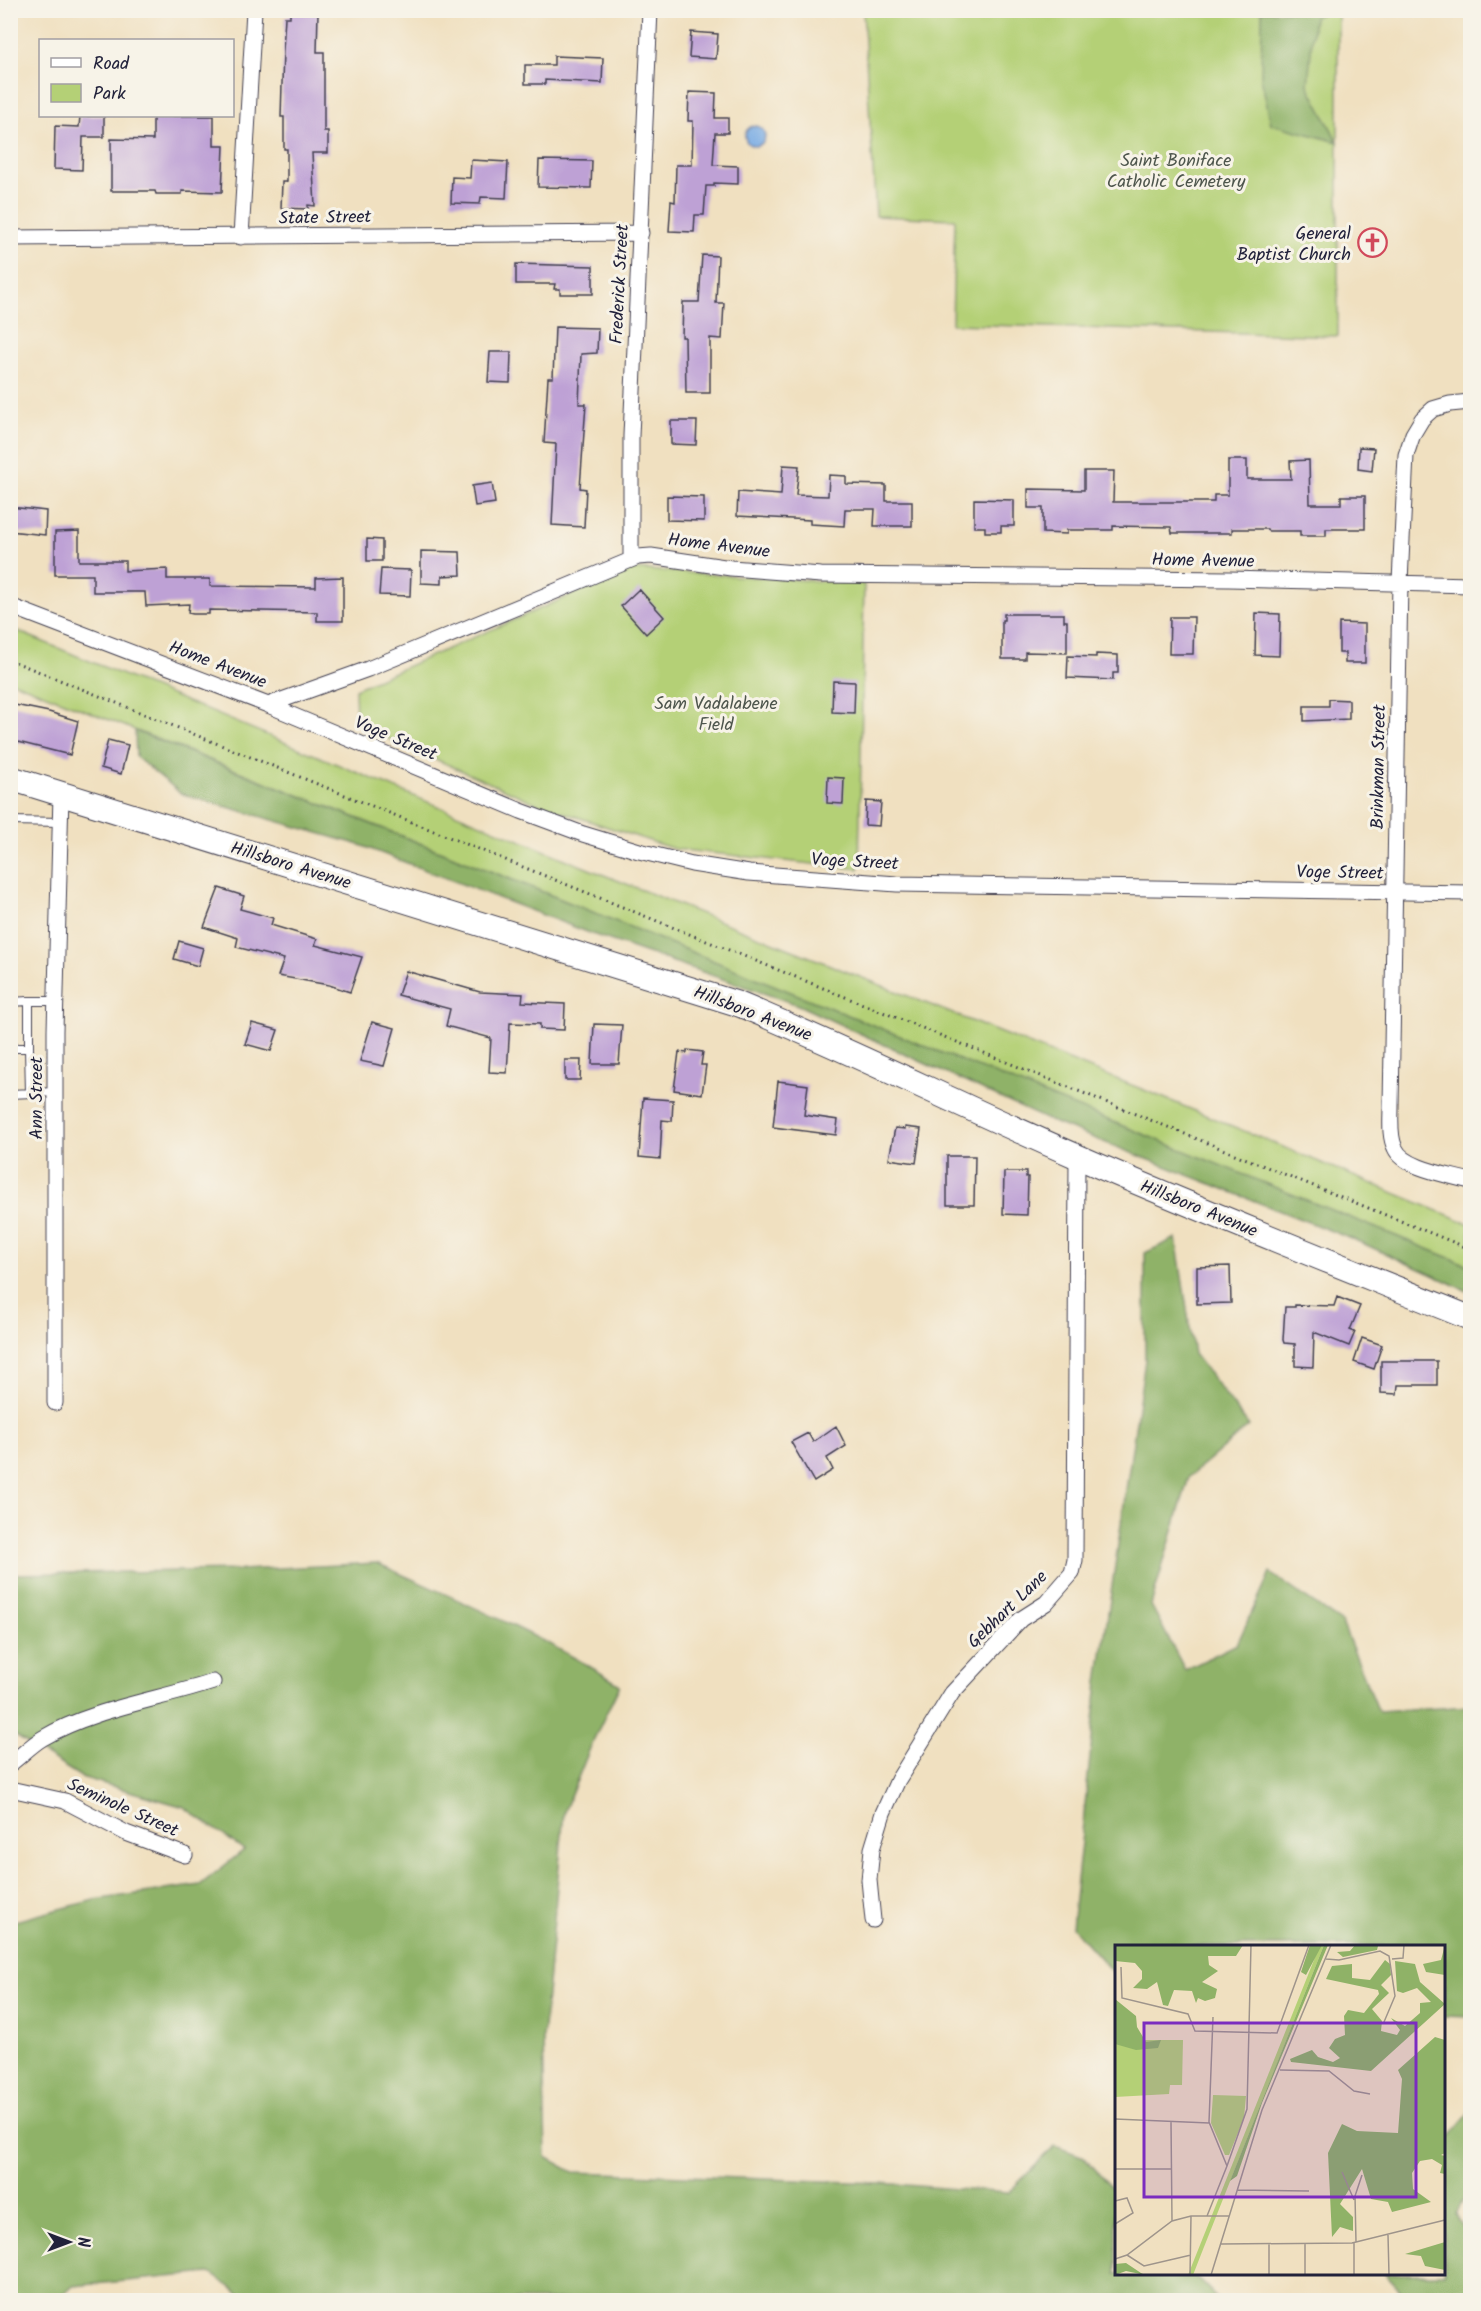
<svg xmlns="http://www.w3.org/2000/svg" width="1481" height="2311" viewBox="0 0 1481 2311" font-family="Kalam,sans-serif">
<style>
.green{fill:#b4d076;stroke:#6b7958;stroke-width:1.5}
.forest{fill:#8fb267;stroke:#586a51;stroke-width:1.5}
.water{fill:#78abe4;stroke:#4d6690;stroke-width:1.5}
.building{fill:#bea1d5}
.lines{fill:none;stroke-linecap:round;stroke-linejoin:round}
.service-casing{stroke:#413e4f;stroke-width:10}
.minor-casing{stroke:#413e4f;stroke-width:17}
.primary-casing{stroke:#413e4f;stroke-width:26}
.path{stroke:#413e4f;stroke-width:3;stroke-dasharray:1.5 4.5;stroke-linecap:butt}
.service{stroke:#fff;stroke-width:8}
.minor{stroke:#fff;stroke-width:15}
.primary{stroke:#fff;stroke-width:24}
.labels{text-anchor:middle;stroke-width:6;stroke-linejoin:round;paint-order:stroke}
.park-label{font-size:18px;fill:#4e564d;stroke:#f7f3e8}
.street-label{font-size:18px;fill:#22223b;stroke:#f7f3e8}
.poi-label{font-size:18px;fill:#22223b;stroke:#f7f3e8;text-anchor:end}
.inset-road{fill:none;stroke:#9e948b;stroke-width:1.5}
.view{fill:#7b2cbf;fill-opacity:0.15;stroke:#7b2cbf;stroke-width:3}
.inset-edge{fill:none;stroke:#22223b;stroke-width:3}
</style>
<rect width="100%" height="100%" fill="#f7f3e8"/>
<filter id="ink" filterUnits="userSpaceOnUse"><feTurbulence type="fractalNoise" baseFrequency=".0167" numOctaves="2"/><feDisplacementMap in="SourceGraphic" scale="12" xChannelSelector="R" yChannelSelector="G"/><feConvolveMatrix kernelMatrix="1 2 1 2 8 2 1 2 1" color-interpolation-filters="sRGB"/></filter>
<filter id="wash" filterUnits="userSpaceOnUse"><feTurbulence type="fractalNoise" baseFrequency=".008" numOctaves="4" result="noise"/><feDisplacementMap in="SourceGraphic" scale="24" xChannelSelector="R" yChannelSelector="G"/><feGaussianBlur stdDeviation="1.35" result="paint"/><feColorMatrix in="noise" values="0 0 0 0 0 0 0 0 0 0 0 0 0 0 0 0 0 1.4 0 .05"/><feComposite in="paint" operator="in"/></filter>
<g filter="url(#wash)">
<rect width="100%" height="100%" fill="#f0e0c0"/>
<!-- green -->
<path class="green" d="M863,11H1338V336L952,324L955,219L876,216Z
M631,569L864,584L859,869L674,849L538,804L389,739L356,720L355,689Z
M10,628L589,869L1154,1094L1470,1224V1266L533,888L11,681Z"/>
<!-- forest -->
<path class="forest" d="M1262,11H1329L1314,17L1308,85L1338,142L1271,124L1261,78Z
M135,731L533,888L1470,1266V1292L1362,1243L1050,1121L798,1005L595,935L360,845L182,794L136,757Z
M1176,1238L1194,1354L1249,1426L1189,1477L1151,1605L1185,1670L1237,1644L1270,1573L1342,1623L1379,1712L1470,1706V2017L1444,2016V1946H1116V1976L1072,1927L1098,1682L1145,1360V1253Z
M377,1563C459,1601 544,1636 620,1685L593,1741L564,1812L543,2038L546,2157L573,2172L880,2183L1008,2193L1055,2146L1084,2157L1116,2192V2274H1194L1219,2300H249L210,2273L73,2286L58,2300H11V1922L94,1900L200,1885L244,1850L184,1807L81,1777L11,1733V1574L240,1570Z
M1470,2112V2187L1456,2214L1470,2243V2300H1409L1385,2274H1444V2144Z"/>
<!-- water -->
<path class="water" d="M745 136a10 10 0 1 1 20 0a10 10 0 1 1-20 0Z"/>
<g id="blocks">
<!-- building -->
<path class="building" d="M290,11L318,12L317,52H324V131H328V153H312L315,206L308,205V209L281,208L282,182H287V149H284V117H281L283,51L285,17H290Z
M691,32L718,34L716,59L689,57Z
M554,56L603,58L602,83L545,80V84H525V65H554Z
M689,92L716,93L715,118H728V133H715L713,165L738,166V184L714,183V186H706L704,215H695L694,232L669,231L671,201L675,202L676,165H692L693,121H688Z
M80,116H104V137H83L82,170L54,169L55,126L79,127Z
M153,116H214V146H224L222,192L182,191V194H156L155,191H111V139L153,140Z
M471,160L508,162L506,198L481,197L480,204L451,203L452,177L470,178Z
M539,160L592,161L591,188L538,187Z
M702,255L718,256L716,303H724L722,339L710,338V393H686L685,337H682L683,302H699Z
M516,264L593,266V294H560V289H554L555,284H516Z
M555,327L598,328L597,353L581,354L579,404H586L580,488L586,489L584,527L552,525L556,444L544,443L548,378H553Z
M490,352H511L510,383L488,382Z
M671,421H697L696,445L671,444Z
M1359,447L1374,448L1372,471L1358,469Z
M1228,460H1247V479H1291L1290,461L1309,460L1310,504H1341V496H1365V529H1326V536H1300V531H1268L1267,529H1232V533H1172L1171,527L1113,526V530H1067V534L1043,533V508H1028V489L1084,490V471H1114L1113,502H1214V495H1228Z
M783,465L799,466L796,495L828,496L829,475L846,476V484L886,485V501H912V526H874L875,509H845L844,526L810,524V520L737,516L738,492L781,495Z
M492,483L495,503L475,506L472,486Z
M667,496L704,497V521L667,520Z
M974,499L1014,500V526H1001V532H985V527H974Z
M10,507L46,511L45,535L10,531Z
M79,531V561H125V571L167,569V579H210V586L316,587V578L343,577V621H317V612L209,610V614H193L188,613L189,604L146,606L145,592H93V575H55V532Z
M367,539L382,540V561H367Z
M421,551L460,552L461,575L442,576V584L421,583Z
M381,569L411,570L410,596L379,595Z
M639,589L664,617L646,634L621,606Z
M1256,613L1280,614L1279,656L1255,655Z
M1004,614H1064V621H1067V653L1025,652V659H1002V620H1004Z
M1170,617H1194L1193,654H1169Z
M1339,623L1365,624V663H1345V653H1339Z
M1096,654L1118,655V673H1113V680L1067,678L1068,656L1096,657Z
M833,681L855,682L854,713L832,712Z
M1329,699L1349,700V719L1304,721V706H1329Z
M10,704L49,712L78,721L70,755L10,740Z
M108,740L128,745L121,774L101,768Z
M828,777L844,778L843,804L827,803Z
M866,801L881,802L879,826L865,825Z
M219,888L244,896L240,909L273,918L271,925L317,939L315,945L362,957L350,992L329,985L278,976L284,959L236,947L238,938L204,927Z
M179,941L203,948L198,966L174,959Z
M406,971L480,992L523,994L522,1002L565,1004L564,1030L540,1029V1024L510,1023L507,1073L489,1072L491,1038L446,1026L450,1009L398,995Z
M372,1022L395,1028L384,1066L360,1061Z
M252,1023L278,1030L271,1051L245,1044Z
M594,1024L622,1025L619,1064H592Z
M687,1050L703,1052L701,1065H706L702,1094L674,1090L679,1052L687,1053Z
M565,1060H581L580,1080H565Z
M778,1081L808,1085L804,1115L838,1120L836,1135L773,1127Z
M643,1098L673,1100L672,1121L662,1120L660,1159L639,1157Z
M905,1127L921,1129L916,1163L889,1159L895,1128L905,1129Z
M947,1156H975L974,1205H947Z
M1004,1172H1026V1177H1028L1027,1215L1003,1214Z
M1230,1266L1231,1303L1197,1304V1267Z
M1337,1297L1360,1306L1350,1330L1355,1332L1349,1346L1314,1332L1313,1367L1295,1366V1344L1284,1343L1283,1340L1285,1307H1295V1305L1334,1306Z
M1362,1338L1382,1345L1374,1369L1354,1362Z
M1381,1361H1437V1385H1398L1397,1394L1381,1393Z
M836,1426L846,1446L827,1458L833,1470L814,1482L791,1442L808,1433L813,1442Z"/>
</g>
</g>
<g filter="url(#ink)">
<use href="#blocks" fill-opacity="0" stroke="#413e4f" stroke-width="1.5"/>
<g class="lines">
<defs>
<path id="service" d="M10,809L14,784
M10,821L61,822
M10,1002L29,1001
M10,1048H29V1001H56
M29,1048L30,1093
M10,1094L55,1092"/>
<path id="minor" d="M241,237L254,10
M10,238L641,233
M1470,402L1450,404L1433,409L1422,419L1413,434L1406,455L1400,582L1391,1106C1391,1119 1389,1136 1395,1148C1404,1169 1450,1175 1470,1181
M631,559V436L650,10
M10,606L268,705L368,669L638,557L651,556L731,568L821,575L1229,579L1470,585
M268,705L521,811L583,834L639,851L692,864L749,873L897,884L1470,893
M55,1403V1031L61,794
M10,1764C21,1756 31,1745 43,1738C92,1709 158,1700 213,1682
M10,1789L65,1801L126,1833L185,1855
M873,1920L869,1880L872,1849L883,1813L898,1780L952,1693L1021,1619L1046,1603L1072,1573L1075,1560L1077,1157"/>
<path id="primary" d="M10,778L738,1004C852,1051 963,1107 1076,1156C1206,1213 1339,1265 1470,1318"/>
</defs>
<!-- service casing -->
<use href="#service" class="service-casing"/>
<!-- minor casing -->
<use href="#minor" class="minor-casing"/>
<!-- primary casing -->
<use href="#primary" class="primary-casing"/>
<!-- path -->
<path class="path" d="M10,660L1470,1249"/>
<!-- service -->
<use href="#service" class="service"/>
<!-- minor -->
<use href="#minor" class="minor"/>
<!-- primary -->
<use href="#primary" class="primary"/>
</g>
</g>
<!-- icons -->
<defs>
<symbol id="church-ring" viewBox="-11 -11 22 22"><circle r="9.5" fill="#f7f3e8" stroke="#d1495b" stroke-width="1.5"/><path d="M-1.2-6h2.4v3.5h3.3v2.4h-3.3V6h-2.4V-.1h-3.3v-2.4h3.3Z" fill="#d1495b"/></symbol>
</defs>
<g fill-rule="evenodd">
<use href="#church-ring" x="1356" y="226" width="33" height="33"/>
</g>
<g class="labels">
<!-- park labels -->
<g class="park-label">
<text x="1176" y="166">Saint Boniface<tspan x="1176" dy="21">Catholic Cemetery</tspan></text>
<text x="716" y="709">Sam Vadalabene<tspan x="716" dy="21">Field</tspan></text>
</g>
<!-- street labels -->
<g class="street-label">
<text transform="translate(325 217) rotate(-1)" y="6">State Street</text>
<text transform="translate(619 284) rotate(-87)" y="6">Frederick Street</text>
<text transform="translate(719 545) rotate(7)" y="6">Home Avenue</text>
<text transform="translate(1203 560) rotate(1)" y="6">Home Avenue</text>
<text transform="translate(218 664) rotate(21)" y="6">Home Avenue</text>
<text transform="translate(396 738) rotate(23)" y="6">Voge Street</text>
<text transform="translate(1378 767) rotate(-89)" y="6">Brinkman Street</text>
<text transform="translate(855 861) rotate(3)" y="6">Voge Street</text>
<text transform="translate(291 865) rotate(17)" y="6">Hillsboro Avenue</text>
<text transform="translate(1340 872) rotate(1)" y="6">Voge Street</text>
<text transform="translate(753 1013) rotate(21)" y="6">Hillsboro Avenue</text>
<text transform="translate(36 1098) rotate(-90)" y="6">Ann Street</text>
<text transform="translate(1199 1208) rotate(22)" y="6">Hillsboro Avenue</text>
<text transform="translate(1007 1609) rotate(-44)" y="6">Gebhart Lane</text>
<text transform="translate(123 1807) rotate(24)" y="6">Seminole Street</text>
</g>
<!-- poi labels -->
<g class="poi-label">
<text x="1351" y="239">General<tspan x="1351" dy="21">Baptist Church</tspan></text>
</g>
</g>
<!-- overview -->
<g transform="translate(1115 1945)">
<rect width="330" height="330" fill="#f0e0c0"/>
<path d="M205,0H209L87,307L78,330H73ZM0,95H68L67,140H55L54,149L0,152ZM98,150L131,151L129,173L114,210H110L96,178Z" fill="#b4d076"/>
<path d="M0,0H128L121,11H93L94,20L103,26L87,37L102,44L100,53L90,56L83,53L81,58L77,46L59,45L53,61L48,60L42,37L32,44L18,43L27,34V26L20,18L0,16ZM195,0H207L191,30L186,27ZM209,0H213L147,158L122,231L115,236ZM240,0H263V1L262,5L228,12L222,7L235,6ZM330,0V30L311,27L308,19L326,15ZM270,15L275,19L276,30L266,40L274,48L257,64L267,76L266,86L282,90L285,85L276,73L290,81L305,68V58L316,57L302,43L288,48L282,46L280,16L300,19L305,37L330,59L256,126L176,117L175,114L197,105L203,112L218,117L225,113L214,103L220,94L230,90L229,71L233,65L249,68L264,49L263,45L211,34L217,21L237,19V33L255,35ZM0,54L21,71L22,82L31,97L46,95L43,103L21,105L0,99ZM320,92L330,95V208L326,210L330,211V229L325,228L327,220L317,214L305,216L297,228L298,244L316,257L277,267L273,257L256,254L247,224L225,259L238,272V286L225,282L217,292L213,208L225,183L227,179L242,186L283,188L287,134L283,125ZM330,297V325L310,321L306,311L290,309ZM11,318L26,328L30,330L11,326L0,330V319Z" fill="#8fb267"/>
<path class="inset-road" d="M211,14L224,15L265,6L274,11L280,51L269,77M277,14L288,13L289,0M6,22L7,53L73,69L80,86L162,88L194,0M165,125L214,126L239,146L255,149M0,174L94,178M56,177L57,276M112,221L132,164L136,0M0,224H57M227,227L239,255M122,245L194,246M0,256L12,253L18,268L0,279M92,271L112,221L94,177L98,72M273,290L274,330M241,297L240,251L247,230M106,299L237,298L330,275M190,299V330M12,310L29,321L76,310M0,314L12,310L57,276L76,271H114M75,330L76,271M96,330L147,165L216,0M154,330V299M239,330V298"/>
<path class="view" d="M29,78H301V252H29Z"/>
<rect width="330" height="330" class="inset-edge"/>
</g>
<!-- margin -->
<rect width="1481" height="2311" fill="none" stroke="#f7f3e8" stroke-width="36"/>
<!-- legend -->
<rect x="39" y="39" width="195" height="78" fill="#f7f3e8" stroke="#a29fa3" stroke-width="1.5"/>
<rect x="51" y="58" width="30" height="9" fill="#ffffff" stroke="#a29fa3" stroke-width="1.5"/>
<text x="93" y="69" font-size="18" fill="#22223b">Road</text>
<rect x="51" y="84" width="30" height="18" fill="#b4d076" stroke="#a29fa3" stroke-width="1.5"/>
<text x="93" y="99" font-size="18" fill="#22223b">Park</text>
<!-- north arrow -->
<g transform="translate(69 2242) rotate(90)" stroke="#f7f3e8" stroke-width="4.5" paint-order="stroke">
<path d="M0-4.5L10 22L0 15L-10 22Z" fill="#22223b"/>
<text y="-9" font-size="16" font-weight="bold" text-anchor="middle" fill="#22223b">N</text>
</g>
</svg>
